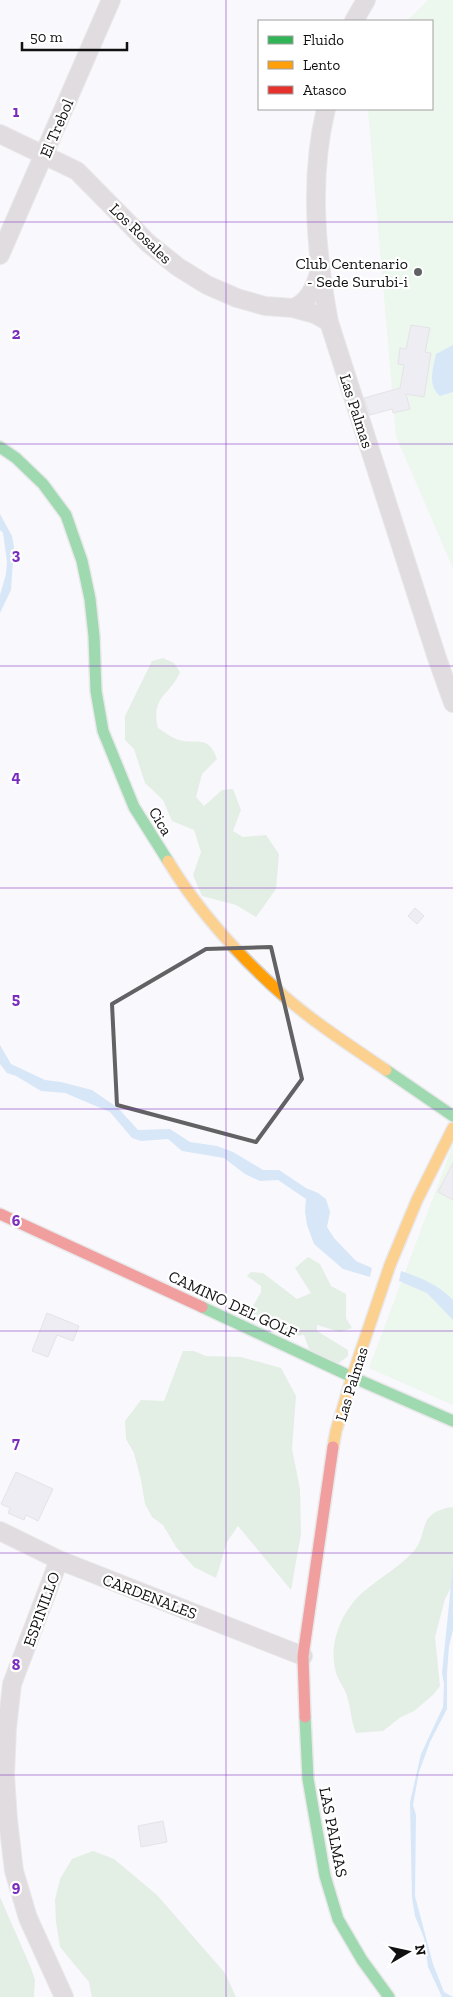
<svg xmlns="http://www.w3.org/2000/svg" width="453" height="1997" viewBox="0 0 453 1997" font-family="'Zilla Slab',serif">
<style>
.green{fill:#dbf5dd}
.forest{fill:#c8e4cb}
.water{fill:#add3f4}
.building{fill:#e1dfea;stroke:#cbcacd}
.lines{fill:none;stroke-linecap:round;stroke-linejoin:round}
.street-casing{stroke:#d4d4d6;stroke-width:20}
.fast-casing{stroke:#d4d4d6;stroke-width:14}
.slow-casing{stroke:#d4d4d6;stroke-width:14}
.jam-casing{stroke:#d4d4d6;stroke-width:14}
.street{stroke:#c4bbbc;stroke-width:18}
.fast{stroke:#30b455;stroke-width:11}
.slow{stroke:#ff9f0a;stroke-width:11}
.jam{stroke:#e5322d;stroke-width:11}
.marked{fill:none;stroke:#626264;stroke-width:4;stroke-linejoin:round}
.grid{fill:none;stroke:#7b2cbf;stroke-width:1;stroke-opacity:0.55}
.poi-dot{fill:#626264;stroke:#fff;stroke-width:2}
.labels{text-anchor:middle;stroke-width:4.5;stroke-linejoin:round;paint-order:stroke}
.street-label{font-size:16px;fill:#111112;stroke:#fff}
.poi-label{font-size:16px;fill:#111112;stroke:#fff;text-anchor:end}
.grid-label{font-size:16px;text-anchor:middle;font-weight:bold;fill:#7b2cbf;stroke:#fff;stroke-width:4.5;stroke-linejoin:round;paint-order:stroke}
</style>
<rect width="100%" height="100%" fill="#f9f8fc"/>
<!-- green -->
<path class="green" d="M428,0H453V568L396,436L368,109H432V21H407Z
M453,1145V1405L369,1368Z"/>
<!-- forest -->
<path class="forest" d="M163,658L174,663L180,672C171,695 150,696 158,728C164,732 172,738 179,740C198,745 208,734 217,759L202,774L196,797L204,806L222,790L233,789L241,810L233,831L243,837L266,835L279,854L276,889L256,917L236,905L202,896L193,875L201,852L194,830L172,821L163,800L145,783L134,749L125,740V716L152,661Z
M308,1257L320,1264L331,1286L346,1294V1318L352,1328L340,1332L317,1325V1331L348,1350V1356L339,1363L312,1357L304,1335L282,1337L279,1331L283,1321L249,1313L261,1292V1286L247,1276L251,1272L263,1273L297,1299L311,1293L295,1268Z
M183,1351H194L206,1356L241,1357L281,1368L296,1396L292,1449L300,1489L301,1534L291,1590L238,1526L227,1542L216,1578L194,1567L176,1547L163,1525L152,1517L145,1504L141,1480L134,1453L126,1439L125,1421L141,1400L164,1401Z
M451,1507L453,1508V1584L445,1599L435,1637L440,1686L433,1695L414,1711L401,1717L383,1731L356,1733C351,1721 351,1709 347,1696C345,1689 340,1683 337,1676C327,1647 340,1613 362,1593C378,1579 398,1568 413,1552C430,1533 415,1514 451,1507Z
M93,1851L114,1859L157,1895L225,1973L236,1997H92L89,1982L60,1947L56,1922L55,1900L60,1879L72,1859Z
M0,1897L31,1968L35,1980L34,1997H0Z"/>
<!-- water -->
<path class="water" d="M453,345V392L440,396C427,384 433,369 436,354Z
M0,514L12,536L14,547L11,590L0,613V595L6,574L7,562L3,533L0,530Z
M0,1045L11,1064L45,1080L61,1082L92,1090L118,1108L138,1130L170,1129L190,1142L217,1146L233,1152L263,1170H279L306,1188L318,1193L326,1199L330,1212L327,1227L334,1238L356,1261L372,1268L370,1277L343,1269L314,1244L307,1225L305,1211L306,1199L278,1180L260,1181L245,1174L224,1158L182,1151L168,1139L141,1141L132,1138L110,1112L65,1093L41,1091L16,1076L7,1073L0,1064Z
M401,1271C421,1278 438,1284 453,1300V1320L427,1293L399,1281Z
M453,1565V1630L449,1646L447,1673V1709L430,1742L419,1772L413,1805L416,1815L415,1896L433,1964L444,1992L453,1997H442L428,1967L424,1938L415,1916L412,1898L410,1802L421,1754L443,1707L444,1684L442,1673Z"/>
<!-- building -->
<path class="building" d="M411,325L430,328L425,352L431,353L424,397L406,394L410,409L393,413L392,409L370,415L364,398L400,388L404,365L398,364L400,348L406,349Z
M415,908L424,916L417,924L408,916Z
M453,1163V1200L438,1192Z
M47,1313L79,1326L73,1341L57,1335L48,1357L32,1351Z
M16,1472L53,1489L38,1521L26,1515L24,1520L8,1513L10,1508L1,1504Z
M163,1821L167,1842L141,1847L138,1826Z"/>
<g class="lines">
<defs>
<path id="street" d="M354,21L366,0
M326,109C309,178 316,253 329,322L437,658L453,703
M0,134L77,171L148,243L178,267L207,285L237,298L265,306L293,308L315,314L329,322
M0,255L111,0
M293,308C308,303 315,287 319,273
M0,1531L59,1560L303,1656
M59,1560L12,1684L7,1728L5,1775L8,1820L14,1871L28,1918L64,1997"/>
<path id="fast" d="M0,447L16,458L43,484L66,515L82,561L90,599L94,636L96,691L103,731L134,807L168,861
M386,1070L453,1116
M202,1307L352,1377L453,1421
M305,1717L308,1779L325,1876L338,1919L362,1960L389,1997"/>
<path id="slow" d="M168,861C199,912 240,957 284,996C315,1023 352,1047 386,1070
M333,1447L336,1431L352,1377L390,1265L417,1200L453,1128"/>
<path id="jam" d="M0,1214L202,1307
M305,1717L303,1656L333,1447"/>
</defs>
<!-- street casing -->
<use href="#street" class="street-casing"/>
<!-- fast casing -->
<use href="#fast" class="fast-casing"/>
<!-- slow casing -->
<use href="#slow" class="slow-casing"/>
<!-- jam casing -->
<use href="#jam" class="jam-casing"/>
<!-- street -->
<use href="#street" class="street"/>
<!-- fast -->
<use href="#fast" class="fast"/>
<!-- slow -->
<use href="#slow" class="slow"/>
<!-- jam -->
<use href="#jam" class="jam"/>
</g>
<!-- marked area -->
<path d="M0 0H453V1997H0ZM271,947L302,1079L256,1142L117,1105L112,1004L206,949Z" fill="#f9f8fc" fill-opacity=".55" fill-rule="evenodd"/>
<path class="marked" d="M271,947L302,1079L256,1142L117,1105L112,1004L206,949Z"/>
<!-- grid -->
<path class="grid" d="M226,0V1997M0,222H453M0,444H453M0,666H453M0,888H453M0,1109H453M0,1331H453M0,1553H453M0,1775H453"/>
<!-- markers -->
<circle class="poi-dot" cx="418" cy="272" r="5"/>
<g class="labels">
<!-- street labels -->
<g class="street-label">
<text transform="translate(56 128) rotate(-67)" y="6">El Trebol</text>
<text transform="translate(141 233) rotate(44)" y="6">Los Rosales</text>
<text transform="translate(357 411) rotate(72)" y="6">Las Palmas</text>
<text transform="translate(161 821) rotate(59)" y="6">Cica</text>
<text transform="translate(233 1304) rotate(25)" y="6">CAMINO DEL GOLF</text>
<text transform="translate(351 1384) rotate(-73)" y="6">Las Palmas</text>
<text transform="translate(150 1596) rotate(21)" y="6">CARDENALES</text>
<text transform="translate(41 1609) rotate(-70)" y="6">ESPINILLO</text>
<text transform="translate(334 1832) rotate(79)" y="6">LAS PALMAS</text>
</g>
<!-- poi labels -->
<g class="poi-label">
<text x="408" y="269">Club Centenario<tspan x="408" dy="18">- Sede Surubi-i</tspan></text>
</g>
</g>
<g class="grid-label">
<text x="16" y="117">1</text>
<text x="16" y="339">2</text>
<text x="16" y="560">3</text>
<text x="16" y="782">4</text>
<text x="16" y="1004">5</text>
<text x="16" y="1226">6</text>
<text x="16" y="1448">7</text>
<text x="16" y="1670">8</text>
<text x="16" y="1892">9</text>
</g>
<!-- legend -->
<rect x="258" y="20" width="175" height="90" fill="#ffffff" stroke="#a0a0a0"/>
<rect x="268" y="36" width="25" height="8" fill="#30b455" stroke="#a0a0a0"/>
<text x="303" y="45" font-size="15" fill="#111112">Fluido</text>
<rect x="268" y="61" width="25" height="8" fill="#ff9f0a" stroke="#a0a0a0"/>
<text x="303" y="70" font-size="15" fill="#111112">Lento</text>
<rect x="268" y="86" width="25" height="8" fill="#e5322d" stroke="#a0a0a0"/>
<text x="303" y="95" font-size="15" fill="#111112">Atasco</text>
<!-- north arrow -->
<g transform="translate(408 1952) rotate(81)" stroke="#ffffff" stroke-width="4" paint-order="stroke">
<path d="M0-4L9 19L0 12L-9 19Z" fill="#111112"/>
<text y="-8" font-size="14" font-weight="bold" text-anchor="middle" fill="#111112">N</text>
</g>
<!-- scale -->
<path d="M22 42v8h105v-8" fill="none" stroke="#111112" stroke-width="2.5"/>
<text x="30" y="42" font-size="15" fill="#111112" stroke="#ffffff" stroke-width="4" paint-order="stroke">50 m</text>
</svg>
